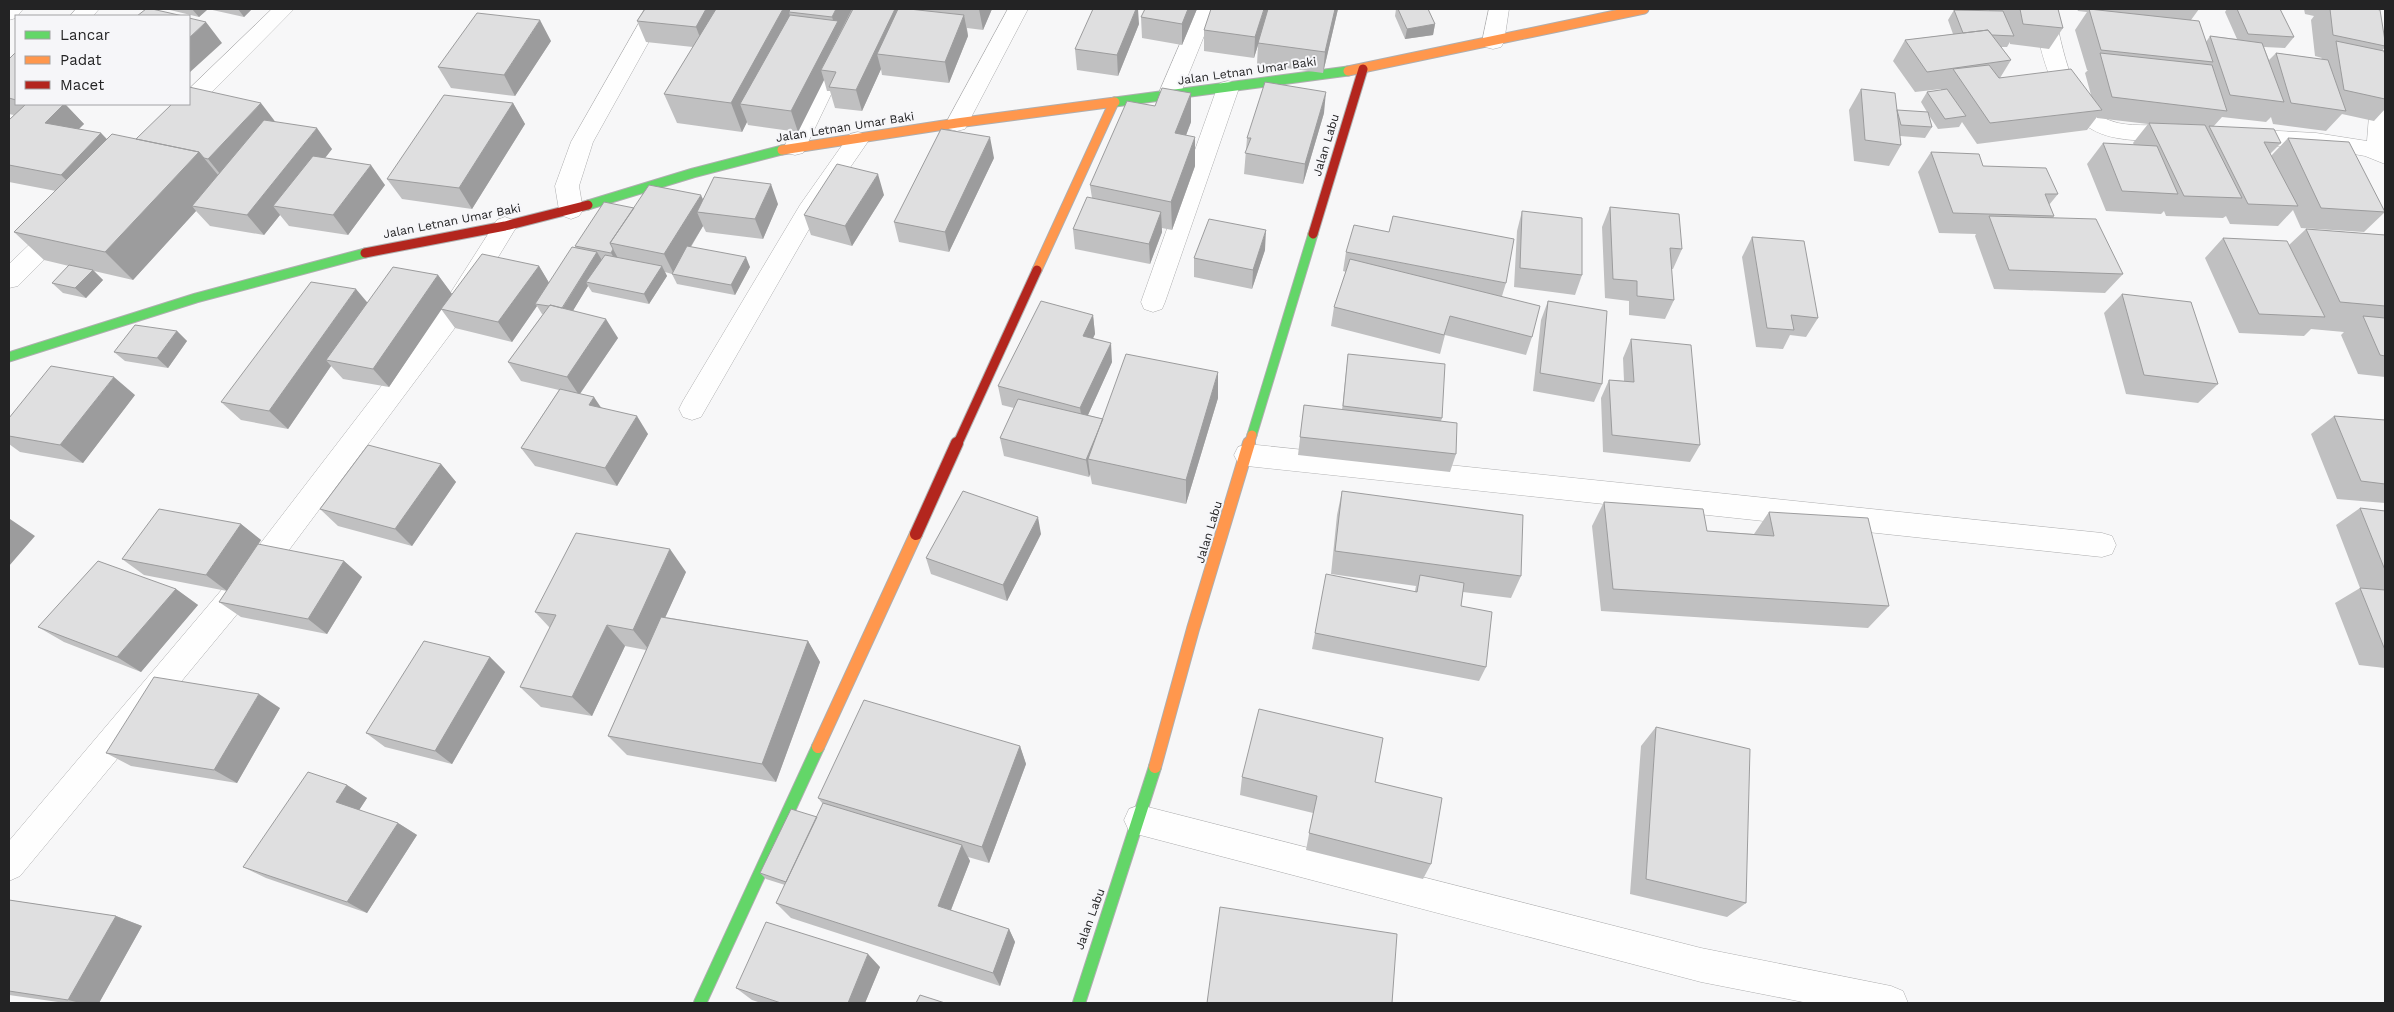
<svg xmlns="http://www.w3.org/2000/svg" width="2394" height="1012" viewBox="0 0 2394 1012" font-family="'Work Sans',sans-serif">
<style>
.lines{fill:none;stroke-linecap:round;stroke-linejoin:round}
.street-casing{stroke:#aeaeaf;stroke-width:1}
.fast-far1-casing{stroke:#aeaeaf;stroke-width:11}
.fast-casing{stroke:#aeaeaf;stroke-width:14}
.slow-far1-casing{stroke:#aeaeaf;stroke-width:11}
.slow-casing{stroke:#aeaeaf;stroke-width:14}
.jam-far1-casing{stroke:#aeaeaf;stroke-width:11}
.jam-casing{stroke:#aeaeaf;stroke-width:14}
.street{fill:#fefefe;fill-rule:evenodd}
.fast-far1{stroke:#63d668;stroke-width:9}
.fast{stroke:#63d668;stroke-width:12}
.slow-far1{stroke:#ff974d;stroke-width:9}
.slow{stroke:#ff974d;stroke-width:12}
.jam-far1{stroke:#b3261e;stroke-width:9}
.jam{stroke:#b3261e;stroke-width:12}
.wall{fill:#c0c0c1}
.shaded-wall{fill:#9c9c9d}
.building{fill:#dfdfe0;stroke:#9c9c9d}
.labels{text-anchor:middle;stroke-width:4;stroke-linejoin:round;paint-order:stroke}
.street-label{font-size:12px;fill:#232324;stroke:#f6f6f9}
</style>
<rect width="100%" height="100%" fill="#f7f7f8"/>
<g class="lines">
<defs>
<path id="street" d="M9,9H23L16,18L9,20Z
M76,9H99L93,16H70Z
M272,9H294L197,107L189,110L181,107L179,104H189V89Z
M647,9H667L593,142L579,186L583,210L579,216L571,219L563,216L559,210L555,186L571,142Z
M852,9H872L803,153L795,155L787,153L784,147Z
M1008,9H1028L965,129L957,131L949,129L946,123Z
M1195,9H1215L1180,95L1177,100L1169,103L1161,100L1158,95Z
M1489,9H1509L1504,42L1501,47L1493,49L1485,47L1482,42Z
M2033,9H2053C2064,47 2069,112 2118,123C2137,127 2159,124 2179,125L2187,127L2190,133L2187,139L2179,141C2159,140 2137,142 2117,138C2057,128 2041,60 2033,9Z
M2385,45V164L2365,156L2337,151L2234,143L2231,137L2234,131L2242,129L2316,133L2367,141L2374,52L2377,47Z
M1228,81L1236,83L1239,88L1165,302L1162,309L1153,312L1144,309L1141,302L1217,88L1220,83Z
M858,132L866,134L869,140L816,217L701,417L692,420L683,417L679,409L683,401L800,205L850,134Z
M63,217L71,220L75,226L71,232L18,286L9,288V264L55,220Z
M505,217L513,220L517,226L457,325L277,566L20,876L9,881V841L257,548L439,311L497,220Z
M1247,444L2102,533L2112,536L2116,545L2112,554L2102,557L1247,466L1238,463L1234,455L1238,447Z
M1140,805L1701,948L1891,986L1903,991L1908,1003H1808L1701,982L1140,835L1129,831L1124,820L1129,809Z"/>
<path id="fast-far1" d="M1115,102L1348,71
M588,205L693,173L782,150
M9,357L196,298L365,253
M1252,435L1313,234"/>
<path id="fast" d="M700,1003L818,747
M1079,1003L1155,767"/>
<path id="slow-far1" d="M1348,71L1644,9
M782,150L957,123L1115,102
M1037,270L1114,102
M1249,445L1252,435"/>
<path id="slow" d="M818,747L916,534
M1155,767L1193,629L1249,443"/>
<path id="jam-far1" d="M1313,234L1363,69
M365,253L505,226L588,205
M957,445L1037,270"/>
<path id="jam" d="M916,534L957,443"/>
</defs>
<!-- street casing -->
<use href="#street" class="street-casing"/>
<!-- fast-far1 casing -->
<use href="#fast-far1" class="fast-far1-casing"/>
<!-- fast casing -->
<use href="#fast" class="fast-casing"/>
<!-- slow-far1 casing -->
<use href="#slow-far1" class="slow-far1-casing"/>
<!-- slow casing -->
<use href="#slow" class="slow-casing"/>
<!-- jam-far1 casing -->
<use href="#jam-far1" class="jam-far1-casing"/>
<!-- jam casing -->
<use href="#jam" class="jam-casing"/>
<!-- street -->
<use href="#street" class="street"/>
<!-- fast-far1 -->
<use href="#fast-far1" class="fast-far1"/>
<!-- fast -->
<use href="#fast" class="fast"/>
<!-- slow-far1 -->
<use href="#slow-far1" class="slow-far1"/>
<!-- slow -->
<use href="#slow" class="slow"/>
<!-- jam-far1 -->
<use href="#jam-far1" class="jam-far1"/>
<!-- jam -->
<use href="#jam" class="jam"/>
</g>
<!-- wall -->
<path class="wall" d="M169,9H252L244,17L208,9L199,17L170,10Z
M639,9H852L922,10V9H992L983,30L967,28L968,36L949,83L882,75L881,69L862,111L835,108L830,91H827L824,80L798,132L748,125L747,122L742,132L677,123L664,94L693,47L646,42L637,21L644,9Z
M1197,9L1182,45L1142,38L1141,17Z
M1338,9L1323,73L1257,64L1258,45L1254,58L1204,51V30Z
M1396,9H1428L1435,24L1433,35L1405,39L1395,16Z
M1988,9H2058L2063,28L2049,49L2010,44V42L2007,47H2001L2011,60L2000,78L2091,95L2085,73L2088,70H2087L2075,30L2087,12L2078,11L2077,9H2199L2191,20L2206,42L2210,36L2237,39L2225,12L2227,9H2222H2280L2294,37L2285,48L2264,47L2269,60L2276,53L2321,59L2322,58L2315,56L2311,20L2314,16L2305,14L2304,9H2376L2385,41V47L2382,51L2385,56V109L2374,121L2342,114L2326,131L2273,124L2271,117L2266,122L2222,117L2213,127L2281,143L2270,154L2271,156L2288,138L2385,212L2364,232L2301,228L2293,210L2278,226L2230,224L2226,216L2223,218L2166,216L2164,211L2161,214L2106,211L2087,164L2103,143L2134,145L2133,143L2148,124L2097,118V117L2087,130L1977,144L1962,122L1959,127L1938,129L1928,114L1932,127L1925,138L1900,136L1901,145L1889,166L1854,161L1849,110L1861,89L1897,111L1927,112L1921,102L1927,92L1941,90V89L1915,92L1893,61L1905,40L1953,34L1948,20L1954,10L1989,11Z
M1139,24L1118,76L1077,70L1075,49Z
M551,41L515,96L451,88L438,67Z
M16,52V104H65L84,124L78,129L101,133L107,139H136L276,122L332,149L325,158L385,185L348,235L289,226L280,215L264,235L210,226L196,211L133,280L94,271L103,280L86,298L63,293L52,283L69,266L44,260L14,232L56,191L9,182V120L14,115L9,114V59Z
M1191,93V122L1186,135L1195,166L1172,230L1162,228V232L1150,264L1075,249L1073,229L1092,198L1090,185L1155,106Z
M513,103L525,124L472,209L402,199L387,179Z
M1324,113L1303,184L1244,174L1247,138Z
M1931,152L1983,166L2058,194L2049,205L2054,216L2053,218L2123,274L2105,293L1994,289L1975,236L1976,234L1939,233L1918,172Z
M994,158L949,252L899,242L894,222Z
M884,195L852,246L811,235L804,215Z
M703,199L778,204L763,239L706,232L703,226L691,247L750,267L735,295L677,284L672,274L665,272L667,276L649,304L592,292L588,286L573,310L618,338L580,394L601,407L648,434L617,486L535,466L521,448L559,390L521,381L508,362L543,314H542L537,306L512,342L455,328L441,309L389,387L343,379L331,366L288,429L241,420L221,402L367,303L438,275L452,294L539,266L549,283L576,248L575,246L634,208Z
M1610,207L1682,249L1673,269H1671L1674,300L1665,319L1629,315V301L1605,298L1602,227Z
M1522,211L1582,275L1575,295L1514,287L1517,231Z
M2306,229L2385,235V377L2358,374L2341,335L2344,332L2311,329L2304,336L2239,333L2205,258L2223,238L2289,245Z
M1752,237L1818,318L1806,337L1790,335L1783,349L1756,347L1742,257Z
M1265,250L1252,289L1194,277V258Z
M1346,252L1506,283L1502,296L1532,337L1526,355L1445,335L1440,354L1331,326L1334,307L1346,272L1343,271Z
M2122,294L2218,384L2198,403L2126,394L2104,313Z
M1548,301L1602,384L1594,402L1533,391L1541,320Z
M1093,315L1095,334L1093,338L1112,362L1088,415L1103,419L1218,398L1186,504L1092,484L1090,474L1089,477L1004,456L1000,438L1014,408L1002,405L998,386Z
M177,331L187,341L168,368L125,361L114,352Z
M1631,339L1700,445L1690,462L1603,452L1601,398L1609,380L1624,381L1623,358Z
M1348,354L1442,418L1441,421L1456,454L1450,472L1298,455L1304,405L1342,410L1346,372Z
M135,395L83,463L20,452L9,444V418Z
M2334,416L2385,420V503L2337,499L2311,434Z
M441,464L456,482L412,546L338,526L320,509Z
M1342,491L1521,576L1511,598L1463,592L1461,606L1486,667L1479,681L1312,649L1315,633L1415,591L1416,586L1331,574L1337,515Z
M1604,502L1707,531L1754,534L1769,512L1889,606L1868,628L1601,611L1592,526Z
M2360,508L2385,511V668L2359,665L2335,603L2360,588L2336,525Z
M241,524L261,540L250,557L344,561L362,577L327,634L241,617L219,602L227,591L144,575L122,559Z
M1041,534L1007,601L931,574L926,558Z
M686,572L665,617L808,641L820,662L776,782L627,755L608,736L646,650L625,646L592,716L541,707L520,687L550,628L535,612Z
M176,589L198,605L141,672L64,642L38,627Z
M490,657L505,672L452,764L385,747L366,733Z
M280,708L237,783L131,766L106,753Z
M1656,727L1746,903L1727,917L1630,894L1641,746Z
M1020,746L1026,764L989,863L968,857L970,861L951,910L1009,929L1015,942L1000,986L791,918L776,903L785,885L766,879L760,873L817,817L823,804L818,798Z
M1242,777L1375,782L1431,864L1423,879L1306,850L1313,813L1240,795Z
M347,785L367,798L359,810L398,823L417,835L367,913L266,878L243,867Z
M9,900L116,916L142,926L99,1003H65L9,995Z
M880,967L865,1003H761L752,1000L736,988Z"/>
<!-- shaded-wall -->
<path class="shaded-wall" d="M192,9H208L199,17Z
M238,9H252L244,17Z
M706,9H725L704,48L696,27Z
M783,9H801L789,12L793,25L740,104L747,122L742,132L731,103Z
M836,9H852L821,70L824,80L798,132L791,111L835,26L832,17Z
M895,9H899L877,54L881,69L862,111L856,90Z
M979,9H992L983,30Z
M1136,9H1138L1139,24L1118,76L1117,55Z
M1188,9H1197L1182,45V24Z
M1264,9H1269L1254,58L1255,37Z
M1335,9H1338L1323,73L1325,52Z
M964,15L968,36L949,83L945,62Z
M540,20L551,41L515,96L504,75Z
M206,22L222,43L189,73V38Z
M1435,24L1433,35L1405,39L1407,29Z
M1326,92L1324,113L1303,184L1305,164Z
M1191,93V122L1176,162L1175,133Z
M261,103L277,124L225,180L208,159Z
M513,103L525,124L472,209L459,188Z
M27,104H65L84,124L64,144Z
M317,128L332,149L286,208L273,206L280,215L264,235L247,215Z
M101,133L120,154L81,195L61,175Z
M990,137L994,158L949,252L945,232Z
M1195,137V166L1172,230L1171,202Z
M199,152L223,181L192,206L196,211L133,280L105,252Z
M371,165L385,185L348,235L333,215Z
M878,174L884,195L852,246L845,226Z
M771,184L778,204L763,239L755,219Z
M701,195L710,214L697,212L703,226L674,274L664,254Z
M1161,212L1162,232L1150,264L1149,244Z
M1266,230L1265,250L1252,289L1253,270Z
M613,249L619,260L617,263L611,253Z
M597,252L603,262L586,282L588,286L568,319L562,309Z
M746,257L750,267L735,295L731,285Z
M539,266L551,286L535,304L537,306L512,342L498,322Z
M662,266L667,276L649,304L644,294Z
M93,270L103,280L86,298L75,288Z
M438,275L452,294L389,387L373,369Z
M356,289L372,308L326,360L331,366L288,429L269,411Z
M1093,315L1095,334L1085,355L1083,336Z
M606,319L618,338L579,395L567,377Z
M177,331L187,341L168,368L157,358Z
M1111,343L1112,362L1083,426L1080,408Z
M1218,372V398L1186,504V480Z
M114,377L135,395L83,463L60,445Z
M594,397L606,415L589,405Z
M637,416L648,434L617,486L605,468Z
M1103,419L1088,459L1090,474L1089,477L1086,460Z
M441,464L456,482L412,546L395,529Z
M1038,517L1041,534L1007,601L1003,585Z
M10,519L35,536L9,566V521Z
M241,524L261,540L227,591L206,575Z
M670,549L686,572L650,651L633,630Z
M344,561L362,577L327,634L308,619Z
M176,589L198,605L141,672L117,657Z
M607,625L625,646L592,716L572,697Z
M808,641L820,662L776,782L762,764Z
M490,657L505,672L452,764L435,751Z
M259,694L280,708L237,783L214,770Z
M1020,746L1026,764L989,863L982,847Z
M347,785L367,798L356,815L336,802Z
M398,823L417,835L367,913L347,902Z
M962,845L970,861L947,920L938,906Z
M116,916L142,926L99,1003H80L68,1000Z
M1009,929L1015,942L1000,986L993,973Z
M868,954L880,967L865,1003H848Z"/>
<!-- building -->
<path class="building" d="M146,9H152L183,16H137Z
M645,9H706L696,27L637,21Z
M716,9H783L731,103L664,94Z
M790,9H836L832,17L789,12Z
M853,9H895L856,90L829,87L836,72L821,70Z
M898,9H909L964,15L945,62L877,54Z
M1093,9H1136L1117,55L1075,49Z
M1145,9H1188L1182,24L1141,17Z
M1211,9H1264L1255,37L1204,30Z
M1268,9H1335L1325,52L1258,43Z
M1398,9H1428L1435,24L1407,29Z
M2020,9H2058L2063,28L2023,24Z
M2089,9L2199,21L2213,62L2101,50Z
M2237,9H2280L2294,37L2248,34Z
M2330,9H2376L2380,10L2385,41V46L2333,35Z
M1954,10L2003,11L2014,36L1992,35L1988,30L1963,33Z
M477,13L540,20L504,75L438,67Z
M790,15L838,21L791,111L740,104Z
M189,18L206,22L189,38Z
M1988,30L2011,60L1927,72L1905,40Z
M2210,36L2262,43L2284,102L2230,95Z
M2336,41L2384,51L2385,56V99L2344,90Z
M16,52V100L9,98V59Z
M2100,53L2212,65L2227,111L2112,97Z
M2276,53L2328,60L2346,111L2291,103Z
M1989,65L1999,78L2071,69L2102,110L1990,123L1953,69Z
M1265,82L1326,92L1305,164L1245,153L1251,138H1247Z
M189,87L261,103L208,159L204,158L199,152L136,139L172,104H189Z
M1162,88L1191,93L1175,133L1195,137L1171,202L1090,185L1127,101L1155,106Z
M1861,89L1895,93L1901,145L1865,140Z
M1947,89L1966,116L1945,119L1927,92Z
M444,95L513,103L459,188L387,179Z
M26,104H64L45,123L101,133L61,175L9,165V120Z
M1897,110L1928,112L1932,127L1901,125Z
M264,120L317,128L247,215L192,206Z
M2149,123L2205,125L2242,198L2184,196Z
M2209,126L2274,129L2281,143L2264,142L2298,206L2248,204Z
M941,129L990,137L945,232L894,222Z
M112,134L199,152L105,252L14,232Z
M2288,138L2349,142L2385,212L2321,208Z
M2103,143L2157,146L2178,194L2122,191Z
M1931,152L1979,154L1983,166L2046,168L2058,194H2045L2054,216L1953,213Z
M313,156L371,165L333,215L273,206Z
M837,164L878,174L845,226L804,215Z
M714,177L771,184L755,219L697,212Z
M649,185L701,195L664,254L610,243Z
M1087,197L1161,212L1149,244L1073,229Z
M604,202L634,208L610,243L613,249L611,253L575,246Z
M1610,207L1679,214L1682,249L1670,248L1674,300L1637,296V281L1613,279Z
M1522,211L1582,218V275L1520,268Z
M1393,216L1514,239L1506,283L1346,252L1354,225L1389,232Z
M1989,216L2096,219L2123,274L2009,270Z
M1209,219L1266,230L1253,270L1194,258Z
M2306,229L2385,235V306L2340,302Z
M1752,237L1804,241L1818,318L1791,315L1794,330L1767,328Z
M2223,238L2287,241L2325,317L2259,314Z
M687,246L746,257L731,285L672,274Z
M572,247L597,252L562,308L550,305L549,306L535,304Z
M482,254L539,266L498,322L441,309Z
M605,255L662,266L644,294L586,282Z
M1350,259L1540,306L1532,337L1450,316L1444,335L1334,307Z
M69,265L93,270L75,288L52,283Z
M393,267L438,275L373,369L326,360Z
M311,282L356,289L269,411L221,402Z
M2122,294L2191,302L2218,384L2144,375Z
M1041,301L1093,315L1083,336L1111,343L1080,408L998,386Z
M1548,301L1607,311L1602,384L1540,373Z
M550,305L606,319L567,377L508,362Z
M2363,316L2385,318V356L2380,355Z
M135,325L177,331L157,358L114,352Z
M1631,339L1691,345L1700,445L1612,435L1609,380L1634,382Z
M1126,354L1218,372L1186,480L1088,459Z
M1348,354L1445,364L1442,418L1343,406Z
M51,366L114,377L60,445L9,436V418Z
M560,389L594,397L589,405L637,416L605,468L521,448Z
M1018,399L1103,419L1086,460L1000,438Z
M1304,405L1457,423L1456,454L1300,437Z
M2334,416L2385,420V484L2361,481Z
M368,445L441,464L395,529L320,509Z
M963,491L1038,517L1003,585L926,558Z
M1342,491L1523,515L1521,576L1335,551Z
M1604,502L1703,509L1707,531L1774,536L1769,512L1868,518L1889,606L1613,589Z
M2360,508L2385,511V570Z
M159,509L241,524L206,575L122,559Z
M576,533L670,549L633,630L607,625L572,697L520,687L556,615L535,612Z
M258,544L344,561L308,619L219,602Z
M98,561L176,589L117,657L38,627Z
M1326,574L1417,592L1420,575L1464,583L1461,606L1492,612L1486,667L1315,633Z
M2360,588L2385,590V650Z
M661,617L808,641L762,764L608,736Z
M424,641L490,657L435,751L366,733Z
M154,677L259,694L214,770L106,753Z
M864,700L1020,746L982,847L818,798Z
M1259,709L1383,738L1375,782L1442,798L1431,864L1309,833L1317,796L1242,777Z
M1656,727L1750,749L1746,903L1646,879Z
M308,772L347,785L336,802L398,823L347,902L243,867Z
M823,803L962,845L938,906L1009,929L993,973L776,903Z
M791,809L817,817L786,882L760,873Z
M9,900L116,916L68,1000L9,991Z
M1220,907L1397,934L1392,1003H1207Z
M766,922L868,954L848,1003H781L736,988Z
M920,995L945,1003H916Z"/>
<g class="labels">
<!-- street labels -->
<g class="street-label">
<text transform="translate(1247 71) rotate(-8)" y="4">Jalan Letnan Umar Baki</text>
<text transform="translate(845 127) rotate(-9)" y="4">Jalan Letnan Umar Baki</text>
<text transform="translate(1326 145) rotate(-73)" y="4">Jalan Labu</text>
<text transform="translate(452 221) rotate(-11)" y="4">Jalan Letnan Umar Baki</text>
<text transform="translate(1209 532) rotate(-73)" y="4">Jalan Labu</text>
<text transform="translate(1090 919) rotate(-70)" y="4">Jalan Labu</text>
</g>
</g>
<!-- border -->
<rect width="2394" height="1012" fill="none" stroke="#232324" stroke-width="20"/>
<!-- legend -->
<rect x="15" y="15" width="175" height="90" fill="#f6f6f9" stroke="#a2a2a4"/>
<rect x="25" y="31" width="25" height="8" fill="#63d668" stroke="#a2a2a4"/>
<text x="60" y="40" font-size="15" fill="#232324">Lancar</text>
<rect x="25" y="56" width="25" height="8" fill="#ff974d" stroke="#a2a2a4"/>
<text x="60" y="65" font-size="15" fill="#232324">Padat</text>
<rect x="25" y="81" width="25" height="8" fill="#b3261e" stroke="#a2a2a4"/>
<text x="60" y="90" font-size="15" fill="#232324">Macet</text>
</svg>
